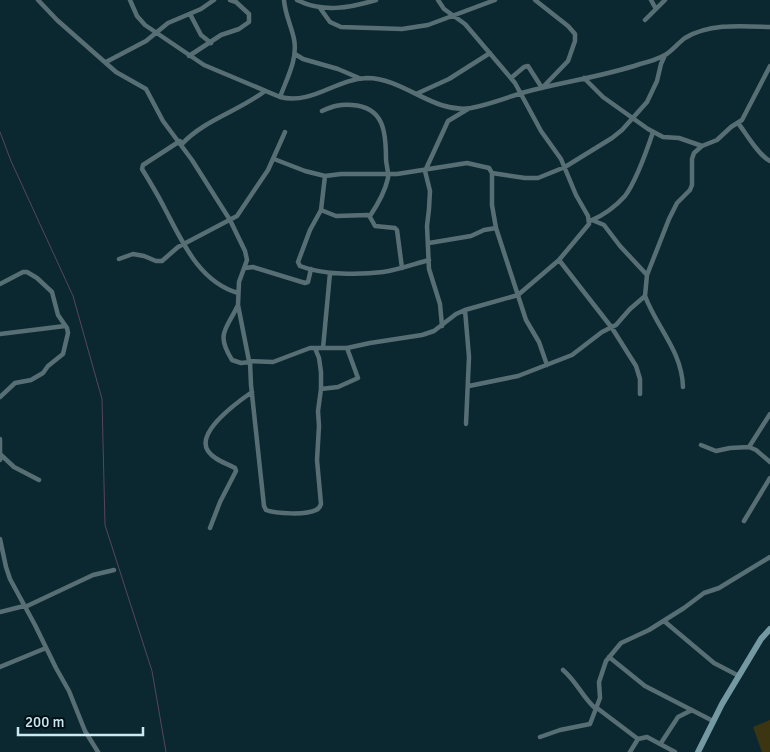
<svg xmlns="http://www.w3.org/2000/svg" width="770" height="752" viewBox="0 0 770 752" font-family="Signika,sans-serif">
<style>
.green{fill:#3c3512}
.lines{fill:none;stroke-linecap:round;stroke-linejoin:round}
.stream{stroke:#57465c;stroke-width:1}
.minor{stroke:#586e75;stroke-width:4.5}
.secondary{stroke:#7599a3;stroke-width:6}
</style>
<rect width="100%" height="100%" fill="#0b2830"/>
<!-- green -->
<path class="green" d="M770,720V752H762L753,727Z"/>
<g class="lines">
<!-- stream -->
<path class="stream" d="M0,132L11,161L73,296L102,399L105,525L152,671L166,752"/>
<!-- minor -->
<path class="minor" d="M38,0L57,20L116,72L146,89L163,121L192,160L230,220L245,251L247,260L239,282L238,305L249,361L273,362L310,348H347L370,343L422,335L434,331L456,314L465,310L518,295L559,260L589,224L588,216L576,195L561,159L541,131L515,83L465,24L444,9L438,0
M130,0L137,16L145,25L204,65L280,97C313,105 335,79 367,78C404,78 433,114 471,108C493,104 512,95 533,90C568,81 605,76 640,64C648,62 658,59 665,55C672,51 678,43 685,38C710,23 742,26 770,27
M297,0C323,13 349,8 376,0
M535,0L568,26L575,34V41L568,61L543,87
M651,0L656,9
M320,8L330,22L341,27L402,29L428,25L495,0
M190,14L201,35L211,43
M645,20L665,0
M295,54L303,59L338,69L359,78
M189,56L221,35L239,29L249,22V14L236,2L230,0
M106,62L146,41L168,23L201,9L214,0
M511,78L524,67L528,66L542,88
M584,78L603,97L648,129L663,137L679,138L702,146
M416,94L449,79L490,53
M280,97C287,78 298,59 294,39C291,25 285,14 284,0
M322,111C333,106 340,104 352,105C384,107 386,132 386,159C386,165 389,172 388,178C385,192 378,204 370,216
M738,123C746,133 758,155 770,161
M180,141L143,165L142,169C150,182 158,195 165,209C182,241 199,282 238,293
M182,144C204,120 239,111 265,91
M274,159L305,171L325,176L341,174H397L467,163L489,168L492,173V205L496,228L526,320L539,342L547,365
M492,173L525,178H538L565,167L612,138L622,130L647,102L657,81L661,64L665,55
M325,176L321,210L310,230L298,262L300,266C323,275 359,275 383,272C398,270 414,264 429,260
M321,210L336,216L368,215L370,217L375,226L395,228L397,230L402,268
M592,220L604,225L620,246L647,275
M590,221C602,216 616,206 625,196C636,181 647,150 653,132
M429,243L471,236L484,230L496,228
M119,259L133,254L144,256L156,261H162L178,247L237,216L268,170L285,132
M559,260L612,328L636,366L640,379V394
M245,268L253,267L305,283L308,282L311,269
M0,284L23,272H27L37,278L52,292L58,315L67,328L68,333L63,354L48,366L43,373L31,380L15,383L0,397
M645,296C657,328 682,351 683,387
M238,305C227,329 215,333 232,360L241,363L250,362L251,385L264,506L266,510C276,514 307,515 316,510C319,509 320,507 321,504L317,460L319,426L318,411L321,389V372L319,358L315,348
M465,310L469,357L466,424
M442,326L440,304L429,269L427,226L429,209L430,191L425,171L448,121L468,109
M0,334L65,326
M323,348L330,273
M469,386L518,376L572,355L602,332L616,325L630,309L645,296L647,275L669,219L677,203L690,190L692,185V159L694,153L702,146L717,140L731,127L742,120L770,66
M321,389L338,387L358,378L347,348
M0,439V460
M701,445L716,451L730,448L749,447L756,450L770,462
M749,447L770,414
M0,454L14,467L39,480
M744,521L770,478
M210,528L220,502L236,471L235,468C226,463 214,460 208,451C195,432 239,401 252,392
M0,539L6,567L10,579L35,625L56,668L69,691L85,731L98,752
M25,607L93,575L114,570
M0,612L24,606
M664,621L714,663L739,676
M609,657L645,686L713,721
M0,667L46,648
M563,670C577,682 583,698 596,709
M597,708L638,739
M540,737L560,730L590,724L600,698L599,682L606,661L621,643L649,630L684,608L704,593L719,588L770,557
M661,743L678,717L692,710
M630,752L638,739L647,737L675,752"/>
<!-- secondary -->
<path class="secondary" d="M698,752L722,704L761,639L770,629"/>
</g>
<!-- scale -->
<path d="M18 727v8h125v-8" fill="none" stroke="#cce8f0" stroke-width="2.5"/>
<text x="25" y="727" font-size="15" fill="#cce8f0" stroke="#001016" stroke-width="4" paint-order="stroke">200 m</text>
</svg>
